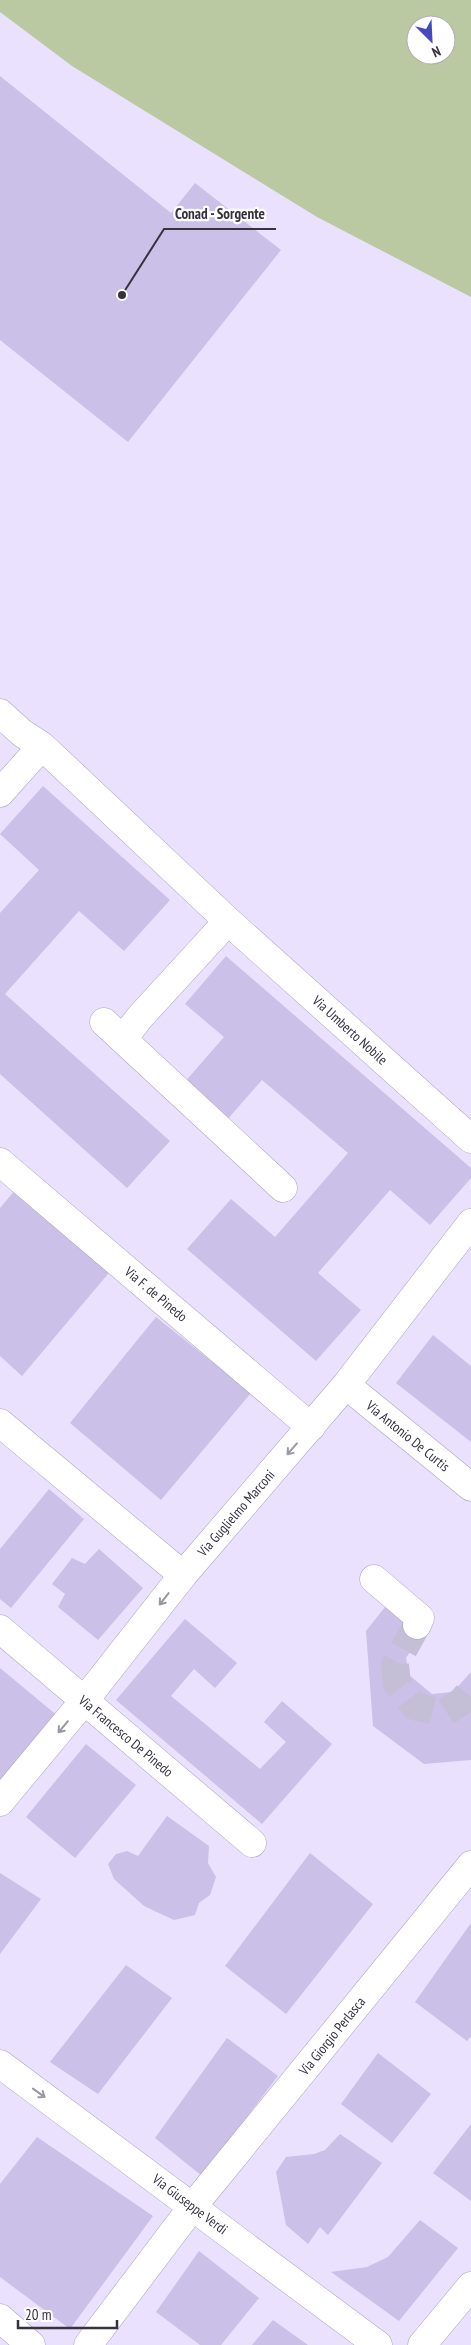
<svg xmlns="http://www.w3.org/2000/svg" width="471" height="2345" viewBox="0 0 471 2345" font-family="'PT Sans Narrow',sans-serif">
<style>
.green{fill:#bbc9a3;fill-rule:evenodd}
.building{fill:#cbc0e8}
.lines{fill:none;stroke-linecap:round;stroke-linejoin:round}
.minor-tunnel{stroke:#c5bed7;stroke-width:28;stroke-dasharray:28 14;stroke-linecap:butt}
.minor-casing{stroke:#aba3c3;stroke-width:29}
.minor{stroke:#fff;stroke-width:28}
.oneway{stroke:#9a98a0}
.labels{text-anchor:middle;stroke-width:4.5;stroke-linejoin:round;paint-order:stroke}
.street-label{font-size:14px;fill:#363240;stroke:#fff}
.leader{fill:none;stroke:#363240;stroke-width:2}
.callout-dot{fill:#363240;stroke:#fff;stroke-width:2}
.callout-label{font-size:15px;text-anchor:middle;font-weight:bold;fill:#363240;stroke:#fff;stroke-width:4.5;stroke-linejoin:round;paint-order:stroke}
</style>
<rect width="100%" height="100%" fill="#e9e1fd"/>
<!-- green -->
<path class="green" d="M0,0H471V297L317,217L72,66L0,12ZM416,25H446V55H416Z"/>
<!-- building -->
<path class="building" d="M0,76L171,213L195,183L281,250L128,442L0,340Z
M43,786L170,900L124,951L79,911L5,994L170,1141L127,1188L0,1074V913L39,870L0,834Z
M226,956L471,1168V1178L430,1225L390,1190L318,1273L361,1310L316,1361L187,1249L231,1199L275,1237L348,1153L262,1080L226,1121L183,1084L224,1037L185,1004Z
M16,1189L113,1268L22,1376L0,1356V1208Z
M156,1317L251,1393L161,1500L70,1423Z
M433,1335L471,1366V1442L396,1383Z
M49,1489L84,1519L11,1608L0,1599V1549Z
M99,1549L143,1588L98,1640L58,1607L65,1594L52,1584L72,1558L85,1564Z
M389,1602L424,1630L406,1658L409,1675L432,1694L453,1692L471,1672V1760L424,1764L373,1726L366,1631Z
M185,1619L237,1663L215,1688L194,1669L171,1696L260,1769L286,1742L264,1722L282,1701L332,1744L262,1824L116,1700Z
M0,1668L59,1717L0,1788Z
M86,1744L136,1785L75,1858L26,1817Z
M167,1816L209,1846L208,1863L216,1877L210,1895L199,1903L195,1915L174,1920L144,1906L114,1879L108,1864L116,1854L127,1851L138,1856Z
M310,1853L373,1904L286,2014L225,1966Z
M0,1873L41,1899L0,1954Z
M471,1923V2036L467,2041L415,2002Z
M126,1965L172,1998L98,2094L50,2062Z
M227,2038L278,2076L202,2176L155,2138Z
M378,2053L431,2094L392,2143L341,2104Z
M471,2124V2201L433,2173Z
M340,2134L382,2163L328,2235L320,2227L308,2244L286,2225L276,2172L286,2157L314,2154L325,2150Z
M37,2137L153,2216L70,2329L0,2277V2184Z
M420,2220L458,2248L399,2321L331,2272L367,2267L388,2257Z
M199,2251L259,2298L221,2345H200L156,2312Z
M273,2320L308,2345H252Z"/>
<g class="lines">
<!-- minor-tunnel -->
<path class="minor-tunnel" d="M417,1625L395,1665L397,1684L414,1706L444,1713L462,1701L471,1690"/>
<defs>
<path id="minor" d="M0,713L22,733L42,746L228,921L471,1139
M0,793L42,746
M104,1022L283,1188
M123,1039L140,1017L228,921
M0,1162L311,1427
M346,1385L471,1487
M0,1423L183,1575
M374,1579L420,1618L417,1625
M0,1629L252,1843
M0,1802L84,1701L183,1575L346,1385L471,1223
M0,2064L378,2345
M0,2318L31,2345
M88,2345L193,2206L471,1865
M422,2345L471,2286"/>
</defs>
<!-- minor casing -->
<use href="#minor" class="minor-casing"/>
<!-- minor -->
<use href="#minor" class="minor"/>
</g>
<!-- one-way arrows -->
<defs><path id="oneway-shaft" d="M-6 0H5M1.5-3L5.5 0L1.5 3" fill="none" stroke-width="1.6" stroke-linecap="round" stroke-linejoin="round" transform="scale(1.25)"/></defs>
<g class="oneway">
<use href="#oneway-shaft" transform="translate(292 1449) rotate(131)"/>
<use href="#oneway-shaft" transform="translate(164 1599) rotate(128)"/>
<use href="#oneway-shaft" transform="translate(63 1727) rotate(130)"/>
<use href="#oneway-shaft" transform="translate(39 2093) rotate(36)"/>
</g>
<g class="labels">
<!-- street labels -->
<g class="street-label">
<text transform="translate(350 1030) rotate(42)" y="5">Via Umberto Nobile</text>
<text transform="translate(156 1294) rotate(40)" y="5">Via F. de Pinedo</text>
<text transform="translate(408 1436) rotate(39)" y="5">Via Antonio De Curtis</text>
<text transform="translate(236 1513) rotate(-49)" y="5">Via Guglielmo Marconi</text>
<text transform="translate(126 1736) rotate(40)" y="5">Via Francesco De Pinedo</text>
<text transform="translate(332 2036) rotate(-51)" y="5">Via Giorgio Perlasca</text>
<text transform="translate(190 2204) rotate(37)" y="5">Via Giuseppe Verdi</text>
</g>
</g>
<!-- callouts -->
<path class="leader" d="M122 295L164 229H276"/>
<circle class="callout-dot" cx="122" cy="295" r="5"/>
<g class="callout-label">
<text x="220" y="219">Conad - Sorgente</text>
</g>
<!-- north arrow -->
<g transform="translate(431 40) rotate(156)"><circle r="24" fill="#ffffff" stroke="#afadb3"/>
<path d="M0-4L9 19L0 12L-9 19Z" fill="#4649be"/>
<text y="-8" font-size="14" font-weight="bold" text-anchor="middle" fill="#363240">N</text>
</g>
<!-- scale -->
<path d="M18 2320v8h99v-8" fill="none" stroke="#363240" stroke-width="2.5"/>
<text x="25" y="2320" font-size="15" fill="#363240" stroke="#ffffff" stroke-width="4" paint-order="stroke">20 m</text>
</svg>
